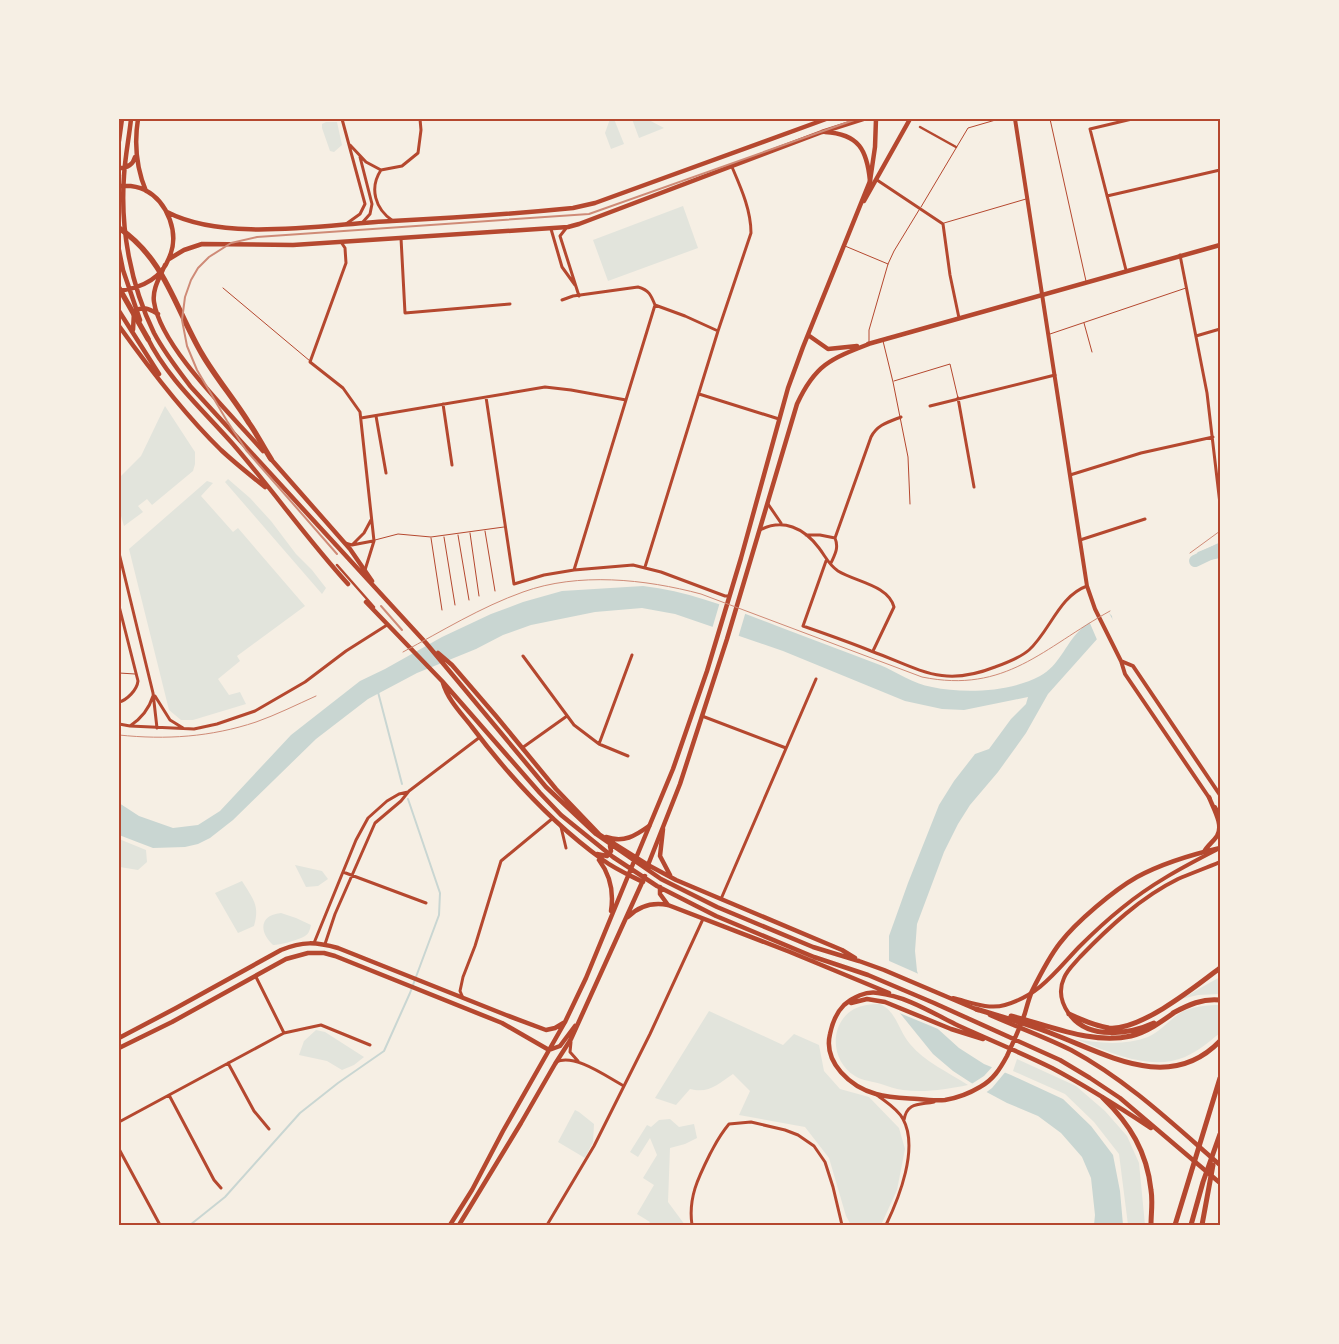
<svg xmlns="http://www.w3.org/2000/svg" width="1339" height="1344" viewBox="0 0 1339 1344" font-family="Rubik,sans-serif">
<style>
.green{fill:#e2e4dc}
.water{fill:#c9d6d2}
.pier{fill:#f6efe4}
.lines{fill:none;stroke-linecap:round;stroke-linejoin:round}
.stream{stroke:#c9d6d2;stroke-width:2}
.river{stroke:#c9d6d2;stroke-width:12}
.service{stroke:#b5482f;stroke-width:1}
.pedestrian{stroke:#b5482f;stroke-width:2.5}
.minor{stroke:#b5482f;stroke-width:3}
.tertiary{stroke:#b5482f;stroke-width:4}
.secondary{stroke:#b5482f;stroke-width:4.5}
.primary{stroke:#b5482f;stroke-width:4.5}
.trunk{stroke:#b5482f;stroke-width:5}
.motorway{stroke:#b5482f;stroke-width:5.5}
.tram{stroke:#cf8b77;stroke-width:1}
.rail{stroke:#cf8b77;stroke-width:2}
.neatline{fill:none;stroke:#b5482f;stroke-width:2}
</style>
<rect width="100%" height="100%" fill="#f6efe4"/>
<!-- green -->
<path class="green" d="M610,119H614L624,144L611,149L605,133Z
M632,119H647L664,128L639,138Z
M326,122H337L342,145L334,152L330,151L322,128V124Z
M683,206L698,248L608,281L593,240Z
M165,406L195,452V464L193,471L152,505L147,499L138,506L143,512L124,526L119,509V478L141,456Z
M228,479L250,498L271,521L296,554L312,570L326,588L322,594L225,482Z
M207,481L213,483L201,496L233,532L238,528L305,606L237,656L240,661L218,679L229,695L240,692L246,704L193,720H181L169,710L129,549Z
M119,839L146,850L147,862L138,870L120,867Z
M295,865L322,871L328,879L318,886L306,887Z
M242,881C253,899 260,905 254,926L238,933L215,893Z
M281,913L296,918L311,925C310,929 309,934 305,936C299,940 280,945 273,945C259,932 259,915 281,913Z
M1220,977V994L1198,995L1181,999Z
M880,1004C897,1012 898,1030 910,1044C925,1062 948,1072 968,1085C947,1089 925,1093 903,1090C895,1089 888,1086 881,1084C872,1081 863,1081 855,1076C831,1062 828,1024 854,1009C862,1005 871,1004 880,1004Z
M1220,1005V1033C1209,1042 1198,1051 1185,1057C1149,1072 1108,1051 1075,1039C1099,1043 1124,1046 1148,1037C1162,1031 1172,1016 1186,1010C1197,1006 1209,1005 1220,1005Z
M709,1011L783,1045L794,1034L819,1045L824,1071L840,1089L869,1097L899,1128L905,1149L897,1190L881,1225H851L846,1216L829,1158L805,1127L739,1115L750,1091L733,1074C718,1084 709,1094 690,1089L676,1105L655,1098Z
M316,1030L325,1032L364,1057L354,1065L342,1070L327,1061L299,1055L304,1041Z
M1017,1059L1076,1086L1105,1111L1127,1136L1139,1163L1145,1225H1128L1119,1154L1094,1122L1065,1094L1013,1071Z
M575,1110L579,1112L594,1124L593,1142L585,1158L558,1142Z
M670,1119L679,1127L694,1124L697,1138L685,1144L670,1148L668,1202L685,1225H648L650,1222L637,1214L654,1185L643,1178L657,1155L650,1138L638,1157L630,1152L647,1125L651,1127L659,1120Z"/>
<!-- water -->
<path class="water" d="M1220,543V558L1201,562L1197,560V553L1198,552Z
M643,586C690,591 732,609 777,626C811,639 846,652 880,665C897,672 913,684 932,687C964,694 1010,692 1040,676C1059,666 1065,645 1079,631C1087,623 1098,617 1107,611L1112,616L1113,626L1098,638L1048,694L1026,733L998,772L970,805L958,824L944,852L917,924L915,951L917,971L938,1029L959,1048L984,1064L1011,1075L1063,1099L1091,1126L1113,1155L1120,1191L1123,1225H1094L1095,1215L1091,1178L1082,1157L1061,1133L1038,1116L1007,1103L979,1088L953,1071L933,1054L899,1012L889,960V936L908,883L939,805L954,781L975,754L989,749L1011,719L1026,704L1028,697L964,710L942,709L905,701L783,651L675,614L642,608L595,612L531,625L503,635L476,649L417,673L368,699L316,739L233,820L210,838L198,844L185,847L153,848L119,835V803L139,816L173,828L198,825L220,811L291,735L360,681L385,669L442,637L491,614L523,602L562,591Z"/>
<!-- pier -->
<path class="pier" d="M720,602L746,611L738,638L712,629Z
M1107,609L1116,626L1098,642L1089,621Z
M887,960L921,975L943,1031L897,1012Z
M994,1065L1007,1070L992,1088L984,1094L970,1085L984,1076Z"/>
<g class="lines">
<!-- stream -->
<path class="stream" d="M378,692L402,784
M190,1225L225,1197L300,1113L338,1083L384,1051L410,993L439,915L440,893L408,799"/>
<!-- river -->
<path class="river" d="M1195,561L1220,549"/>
<!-- service -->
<path class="service" d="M1050,119L1086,281
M921,207L968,128L999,119
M944,223L1026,199
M845,246L888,264
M223,288L310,361
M1084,323L1092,352
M1050,334L1186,288
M883,341L893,382L908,457L910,504
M869,343V330L888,264L894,251L919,210
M894,381L950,364L958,398
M485,531L495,591
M470,533L479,596
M458,535L469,600
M444,537L455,605
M431,538L442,610
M375,540L398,534L431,537L504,527
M119,673L135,674"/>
<!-- pedestrian -->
<path class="pedestrian" d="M920,127L956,147
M337,565L374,607"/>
<!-- minor -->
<path class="minor" d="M342,119L365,204L360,214L346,224
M350,145L366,162L381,170L402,166L418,153L421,130L420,119
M360,157L372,204L370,214L362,223
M381,170C369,188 375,209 393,221
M877,180L943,224L950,275L959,318
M1107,196L1220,170
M567,227L560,236L579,296
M551,229L562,267L575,285
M401,238L405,313L510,304
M341,242L345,248L346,263L310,362L343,388L360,412L374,541L365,570
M1180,255L1207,393L1220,504
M1126,270L1090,129L1132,119
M562,300L573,296L638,287C649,290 651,295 655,305L685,316L718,331
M1196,336L1220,329
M699,394L779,419
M486,397L514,584L544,575L574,570L633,565L661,572L725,596H729
M958,398L974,487
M443,404L452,465
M930,406L1055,375
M376,416L386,473
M361,418L545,387L571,390L626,400
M1070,475L1141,453L1213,437
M768,504L781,523
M760,530C783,518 804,528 819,548C826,557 828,564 838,571C856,582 888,585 894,607L873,651
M806,535H820L835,538
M1080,540L1145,519
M345,543L352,545L373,541
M352,545L364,533L371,520
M119,553L153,693L157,728
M826,561L803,626C826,634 849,642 871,651C920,669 942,688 995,667C1006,663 1020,658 1029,650C1050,631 1059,596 1087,586
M831,563C835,554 839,548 835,538L871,437C877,425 888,422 901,417
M645,567L718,331L751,233C751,210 741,188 732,167
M574,570L655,305
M119,606L138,681C137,690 127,700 119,702
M523,656L574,725L599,744L628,756
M155,696L170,720L183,728
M702,716L786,748
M119,724L130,726L194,729L217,724L255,711L305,682L346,651L387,625
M130,726C142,718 149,709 153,696
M599,744L632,655
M522,748L567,716
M561,827L566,848
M343,872L426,903
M721,899L816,679
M314,943L356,840L368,818L387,801L399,794L408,792
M325,944L335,914L375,823L401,801L409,791L480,737
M256,977L284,1033
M463,998L460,991L463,977L475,946L501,861L553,818
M571,1042L570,1052L578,1061
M556,1062C575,1053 607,1077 624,1086
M228,1063L254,1111L269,1129
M169,1095L214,1180L221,1188
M877,1095C886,1102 898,1109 903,1119C919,1148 899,1198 886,1225
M904,1120C907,1102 919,1105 934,1102
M119,1122L284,1033L321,1025L370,1045
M119,1149L160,1225
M547,1225L594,1146L650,1034L703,919
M692,1225C688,1198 698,1178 710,1154C717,1141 719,1136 729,1124L751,1122L785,1130L798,1135L814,1146L825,1162L833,1187L842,1225"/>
<!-- tertiary -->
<path class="tertiary" d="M1015,119L1087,586L1095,609L1121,661L1125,674L1210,799
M1121,661L1133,666L1220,795
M1215,807L1220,816
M953,998C970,1002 988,1010 1005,1005C1040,995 1056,971 1079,947C1093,933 1107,920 1122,908C1151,884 1183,867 1216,850
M1069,1014C1062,1004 1058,991 1064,978C1067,970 1074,964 1080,957C1108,928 1141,897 1178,879C1192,873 1206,868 1220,862"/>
<!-- secondary -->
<path class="secondary" d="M864,201L910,119
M808,335L828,349L857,346
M868,344L1220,245
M636,858L673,769L707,671L741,558L788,388L803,347L870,181L875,147L876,119
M648,865L680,784L727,639L797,404C815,365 830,359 869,344"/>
<!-- primary -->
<path class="primary" d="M131,119C129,138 125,157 124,176C120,229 131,286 154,333C164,352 178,370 191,387L426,643L546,787L596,834L661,879L717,907L813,947L859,961L884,970L978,1010
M138,119C134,144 136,167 146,191
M825,132C859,134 867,150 870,181
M119,141L122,119
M119,168C127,168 133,165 135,157
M119,186C128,185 137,186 145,190C168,202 180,234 169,258C161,279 140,288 119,291
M167,212C227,243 326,224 392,221C452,218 513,214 573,208L595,203L826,119
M119,250L123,270L140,320
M169,259L184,250L202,244L293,245L568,227L579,224L822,132L863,119
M165,265C160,277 152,289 154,302C161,348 232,415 263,451
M119,311L159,374
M119,326C149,368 183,413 221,450C235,463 250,475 265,487
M133,330L134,312C143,305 149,309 158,314
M147,337C167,378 202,409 232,443C272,489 307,539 348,584
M270,458L350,549L372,581
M366,602L442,681L540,793L561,815L613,857L657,886L716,916L814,957L868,975L934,1003L1060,1060L1090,1078L1120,1098L1220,1183
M438,653L452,665L496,716L556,789L600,835L648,865L676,880L842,950L855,958
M443,683C448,700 461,713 472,727C509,776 553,824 603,860C615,869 629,875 643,882
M663,829L660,856L670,875
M606,837C624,843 635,836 649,826
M1204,852C1207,846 1213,842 1217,836C1224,825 1213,808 1209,797
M597,854L607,856L611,851L610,846
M599,860C611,876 614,892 611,911
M660,887V894L668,905
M628,917C639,906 652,902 668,905L790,952L889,993
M851,1003L867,999L885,1002L951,1029L983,1039
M990,1015C1017,1027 1045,1037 1071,1050C1127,1080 1173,1124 1220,1165
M119,1038L176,1008L281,950C303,941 316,942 338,948L506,1015L546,1030L555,1028L565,1022
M119,1048L172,1022L286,959L308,953H324L335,956L502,1023L549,1050
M549,1050L560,1046L575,1026
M1151,1128C1119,1107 1086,1086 1052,1068C1020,1052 987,1039 955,1024C931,1012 905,996 878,993C866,991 853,997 844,1005C836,1013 832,1024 830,1034C823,1063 851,1087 876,1094C890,1098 904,1098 918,1099C927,1100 936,1101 945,1100C957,1098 970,1093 980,1087C993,1080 1000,1069 1007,1056C1013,1042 1020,1028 1025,1013C1027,1006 1029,998 1032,991C1040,975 1049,957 1060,943C1076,922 1114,890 1137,877C1161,864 1194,854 1220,848
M450,1225L472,1190L503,1131L565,1022L586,978L635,859
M459,1225L521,1123L555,1064L571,1039L645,876"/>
<!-- trunk -->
<path class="trunk" d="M976,1009C1002,1017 1028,1024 1053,1034C1108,1055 1170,1093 1220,1041
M1173,1013C1188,1005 1203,998 1220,1000
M1069,1014C1082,1020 1095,1026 1109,1028C1140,1031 1195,987 1220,968
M1011,1016C1049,1025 1091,1045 1131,1036C1147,1032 1161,1022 1175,1012
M1071,1016C1090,1040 1130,1034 1154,1023
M1103,1098C1130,1124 1147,1152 1151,1190C1153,1201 1151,1214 1151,1225
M1175,1225L1220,1078
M1191,1225L1203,1182L1220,1134
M1202,1225L1213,1165"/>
<!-- motorway -->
<path class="motorway" d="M119,228C165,259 175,308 202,354C216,378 234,399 249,423C257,434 263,447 271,459
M119,288L148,339"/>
<!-- tram -->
<path class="tram" d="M1190,553L1220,531
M403,652C442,631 481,607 523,592C578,572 645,579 701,594L922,677C1006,694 1043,648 1110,611
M119,735C166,740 211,737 256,722C276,715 296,705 316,696"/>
<!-- rail -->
<path class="rail" d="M337,554L246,450L227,421L197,370L187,346L182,320L185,297L191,280L198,268L209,257L231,243L257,237L589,214L857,119
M381,606L402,630"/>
</g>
<!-- border -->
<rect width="1339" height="1344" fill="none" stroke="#f6efe4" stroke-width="240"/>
<rect x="120" y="120" width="1099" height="1104" class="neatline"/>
</svg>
